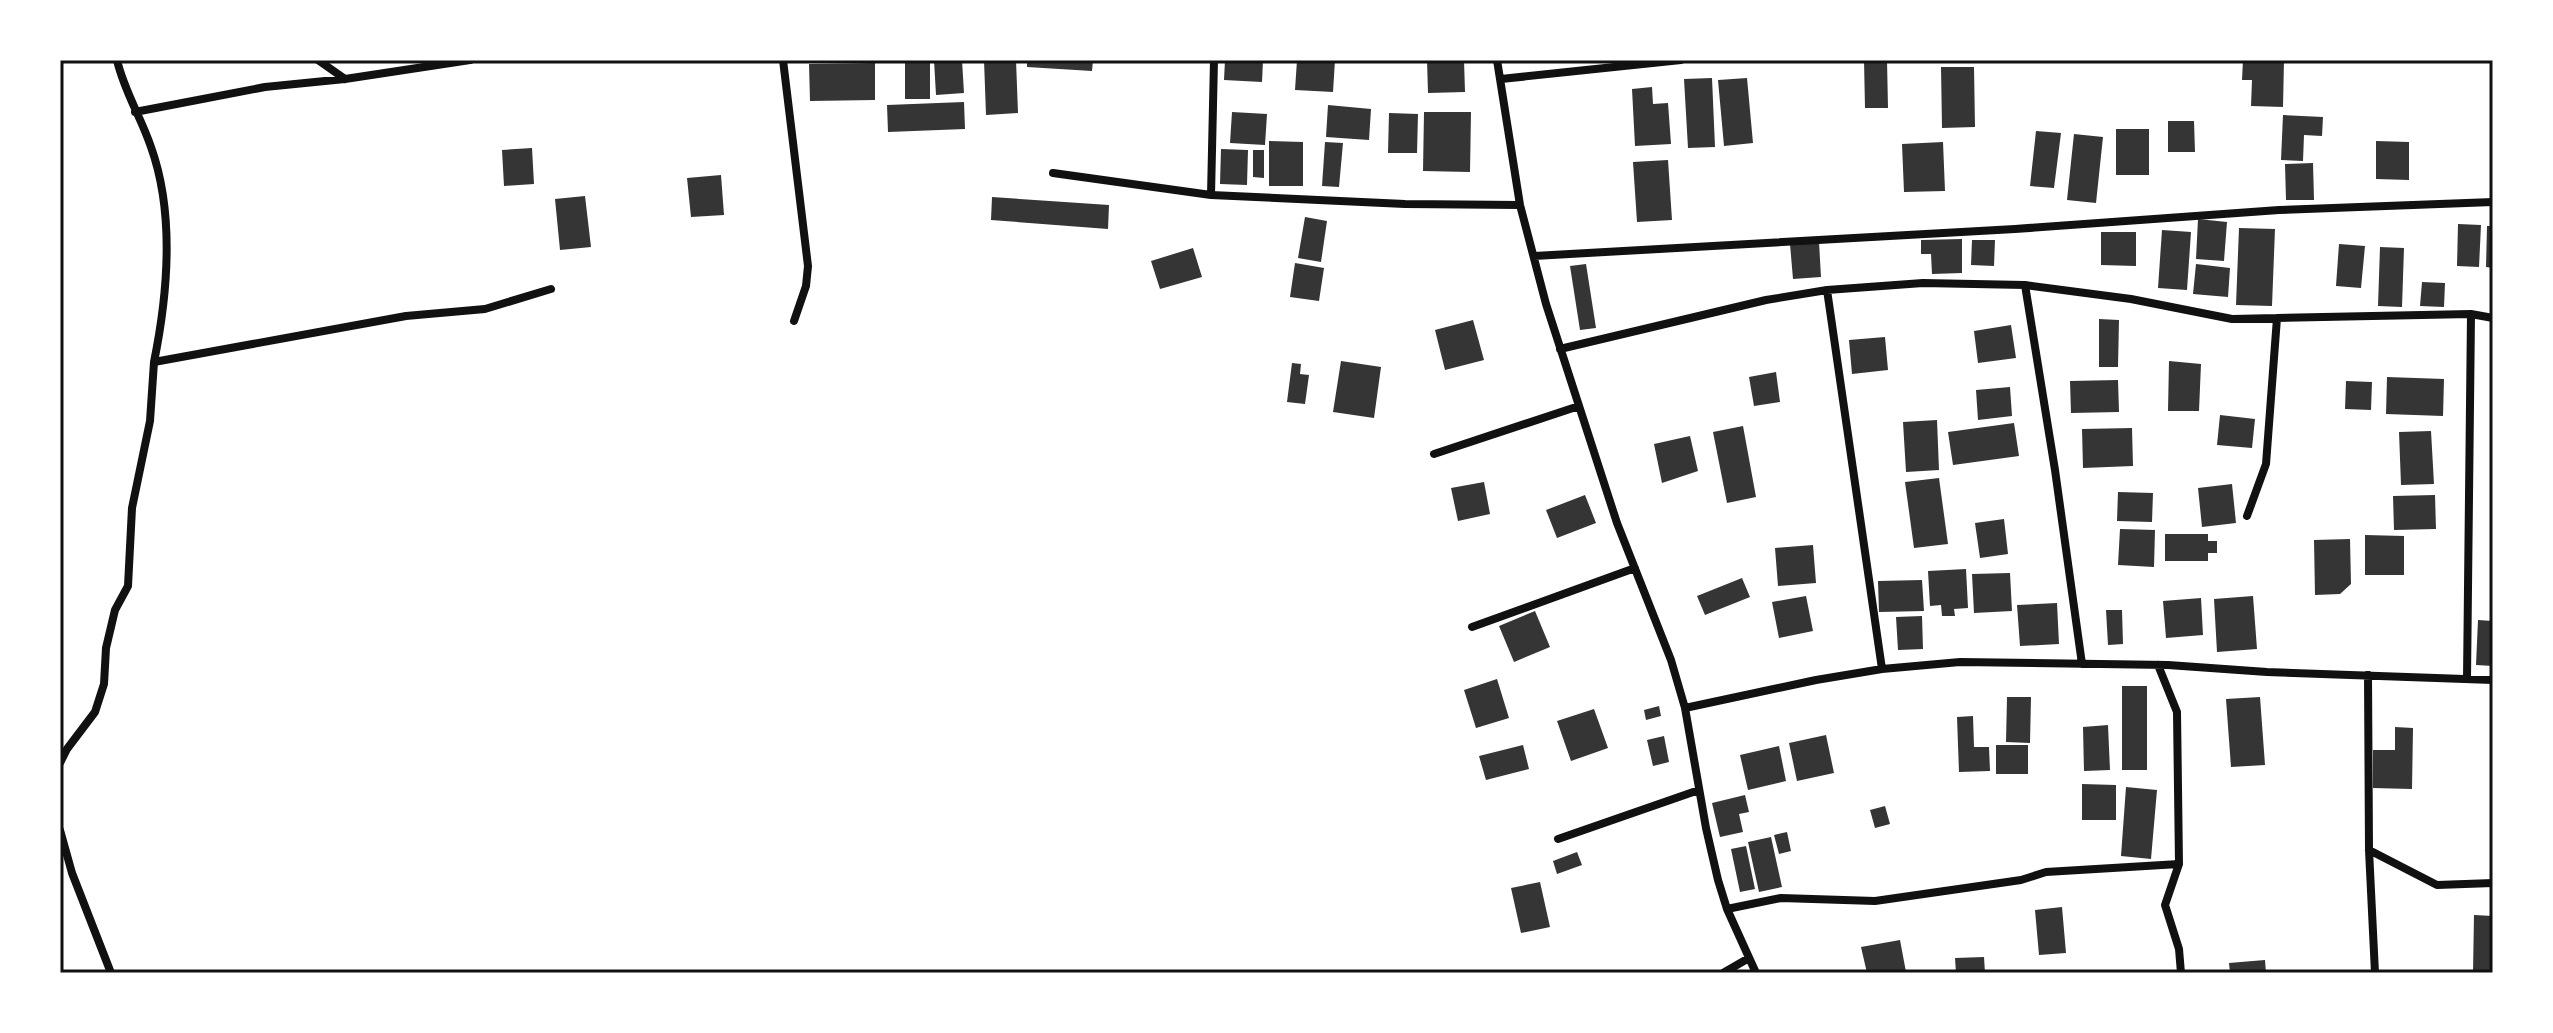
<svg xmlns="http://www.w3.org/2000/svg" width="2553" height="1033" viewBox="0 0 2553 1033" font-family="'PT Serif',serif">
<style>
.building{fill:#353535}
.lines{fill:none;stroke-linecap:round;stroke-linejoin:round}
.minor{stroke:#111;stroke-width:8}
.neatline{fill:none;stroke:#111;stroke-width:3}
</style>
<rect width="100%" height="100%" fill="#fff"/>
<!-- building -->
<path class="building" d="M905,60H930V99H905Z
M934,60H962L964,93L936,95Z
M984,60H1016L1018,113L986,115Z
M1027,60H1093L1092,71L1027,67Z
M1225,60H1263L1262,82L1224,80Z
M1297,60H1335L1333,92L1295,90Z
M1427,60H1464L1465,92L1428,93Z
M1864,60H1887L1888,108H1865Z
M2243,60H2284L2283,107L2251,106L2252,80H2242Z
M875,63V100L810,101L809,64Z
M1941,67H1974L1975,127L1942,128Z
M1712,78L1715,147L1688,148L1684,79Z
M1747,78L1753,143L1724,146L1718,80Z
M1652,87L1653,104L1668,103L1671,144L1635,146L1632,89Z
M964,102L965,129L888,132L887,105Z
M1328,105L1371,109L1369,140L1326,137Z
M1232,112L1267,114L1265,145L1230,143Z
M1424,112H1471L1470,172L1423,171Z
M1389,113L1418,114L1417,153H1388Z
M2283,115L2323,117L2322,136L2304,135L2303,161L2281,160Z
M2168,121H2194L2195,152H2168Z
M2116,129H2149V175H2116Z
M2036,131L2061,133L2054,188L2030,186Z
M2074,134L2103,137L2096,203L2067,200Z
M1269,141L1303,142V186H1269Z
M2376,141L2409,142V180L2376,179Z
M1325,142L1343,143L1339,187L1322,186Z
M1943,142L1945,191L1904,192L1902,144Z
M532,148L534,184L504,186L502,150Z
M1221,149L1248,150L1247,185L1220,184Z
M1253,150H1264V178L1253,177Z
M1668,160L1672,220L1637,222L1633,162Z
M2313,163L2314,200H2286L2285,164Z
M721,175L724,215L691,217L687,178Z
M585,196L591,247L560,250L555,199Z
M992,197L1109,205L1108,229L991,220Z
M1305,217L1327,221L1321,262L1298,258Z
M2198,219L2227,222L2224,261L2196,259Z
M2458,224L2481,225L2479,267L2457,266Z
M2487,226H2493V268L2486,267Z
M2239,228L2275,229L2272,306L2236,305Z
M2162,230L2191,232L2187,290L2158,288Z
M2101,232H2136V266L2101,265Z
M1962,239V273L1932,274L1931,254H1921V240Z
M1972,240H1995L1994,266L1971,265Z
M1819,242L1821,277L1793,279L1790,244Z
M2339,244L2365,246L2361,288L2336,286Z
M2380,247L2404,248L2402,307L2378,306Z
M1193,248L1202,277L1160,289L1151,261Z
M1295,263L1324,268L1319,301L1290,297Z
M1586,264L1596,328L1580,330L1570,266Z
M2196,264L2230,268L2228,297L2193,294Z
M2422,282L2445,283L2444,307L2420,306Z
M2099,319L2119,320L2118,367H2099Z
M1473,320L1484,360L1445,370L1435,330Z
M2011,325L2016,358L1978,363L1974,331Z
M1885,337L1888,370L1852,374L1849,340Z
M1341,361L1381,367L1374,418L1333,412Z
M2169,361L2201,364L2199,411H2168Z
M1292,363L1301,364L1300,374L1309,375L1305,404L1287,402Z
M1776,372L1780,402L1754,406L1749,377Z
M2387,377L2444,379L2443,416L2386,414Z
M2118,380L2119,412L2071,413L2070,381Z
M2346,381L2372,382L2371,410L2345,409Z
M2010,387L2012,416L1978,420L1976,390Z
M2220,415L2255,419L2252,448L2217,445Z
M1937,420L1939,470L1906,472L1903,422Z
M2014,423L2019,456L1953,465L1948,432Z
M1743,426L1756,497L1727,503L1713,432Z
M2132,428L2133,466L2083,468L2082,429Z
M2431,431L2434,484L2401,485L2399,432Z
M1690,436L1698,471L1662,483L1654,444Z
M1939,478L1948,544L1914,548L1905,482Z
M1484,482L1490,514L1458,521L1451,488Z
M2232,484L2236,523L2202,527L2198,488Z
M2118,492L2153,493L2152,522L2117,521Z
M1585,495L1596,523L1557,538L1546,510Z
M2435,495L2436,529L2394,530L2393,496Z
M2004,519L2008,554L1980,558L1975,523Z
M2120,529L2155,530L2154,567L2118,565Z
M2165,534H2208V541H2217V553H2208V561H2165Z
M2365,535L2404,536V575H2365Z
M2350,539L2351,584L2340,594L2315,595L2314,540Z
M1813,545L1816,583L1778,586L1775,548Z
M1966,569L1968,608L1954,609L1955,616H1942L1941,605L1930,606L1928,571Z
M2010,573L2012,611L1974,613L1972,574Z
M1742,578L1750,597L1705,615L1697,596Z
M1922,580L1924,611L1879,612L1878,581Z
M1806,596L1813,631L1779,638L1772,602Z
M2253,596L2257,649L2217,652L2214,599Z
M2201,598L2203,635L2166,638L2163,601Z
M2057,603L2059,644L2020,646L2017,605Z
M2106,610H2122L2123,644L2108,645Z
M1535,611L1550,647L1514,662L1499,626Z
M1922,616L1923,649L1898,650L1896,617Z
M2478,620L2493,621V666L2476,665Z
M1497,679L1509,718L1476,728L1464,690Z
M2122,686H2147V770H2122Z
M2007,697H2031L2030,743L2006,742Z
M2260,697L2265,765L2231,767L2226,699Z
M1659,706L1661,716L1646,720L1644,710Z
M1594,709L1608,748L1571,761L1557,721Z
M1973,716L1974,747H1989L1990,771L1959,772L1957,717Z
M2108,725L2110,770L2084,771L2083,727Z
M2395,727L2413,728L2412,789L2373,788V750H2395Z
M1826,735L1834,773L1797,781L1789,743Z
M1664,736L1669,762L1653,766L1647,740Z
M1523,745L1529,769L1486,780L1479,756Z
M1996,745H2028V774H1996Z
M1779,746L1786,781L1748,790L1740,755Z
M2082,784L2116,785V820H2082Z
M2126,787L2157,790L2151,859L2121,856Z
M1745,795L1749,812L1739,814L1743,832L1720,837L1712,803Z
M1885,806L1890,824L1875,828L1870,810Z
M1787,832L1791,851L1779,854L1774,835Z
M1771,837L1782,887L1759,892L1748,842Z
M1746,846L1755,889L1740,892L1731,849Z
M1577,852L1582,865L1557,874L1553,861Z
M1540,882L1550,927L1521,933L1511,888Z
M2062,907L2066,953L2039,955L2035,910Z
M2474,915L2493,916V973H2473Z
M1900,940L1906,972L1867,973L1861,947Z
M1984,957L1985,973H1956L1955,958Z
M2265,960L2266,973H2230L2229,963Z"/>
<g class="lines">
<!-- minor -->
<path class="minor" d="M117,60C124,91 141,117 151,147C175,214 168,293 154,362L406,316L485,309L551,289
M318,60L345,79
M783,60L808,266L806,286L794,321
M1497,60L1520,205L1546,304L1617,523L1671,660L1685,708L1706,828L1718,880L1727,909L1756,973
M1501,79L1681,60
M135,112L265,87L345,79L470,60
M1053,173L1211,195L1405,204L1520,205
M1211,195L1214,60
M1534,256L2015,229L2279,210L2493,202
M2025,285L2055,470L2082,664
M1827,290L1882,669
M1560,349L1766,300L1827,290L1923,283L2025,285L2131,299L2232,319L2471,314L2493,318
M1434,454L1579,406
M2247,516L2266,464L2277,318
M1472,627L1635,568
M2158,665L2177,712L2179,864L2165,905L2179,949L2181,973
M2368,675L2369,850L2375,973
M2467,679L2471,314
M1685,708L1816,680L1882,669L1960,662L2168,665L2267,672L2493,680
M60,763L67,749L95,712L104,684L106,648L115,610L128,586L132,508L150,421L154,362
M60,830L72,873L111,973
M1558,839L1699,790
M2369,850L2437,885L2493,883
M1727,909L1781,898L1875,901L2021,880L2046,872L2179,864
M1723,973L1749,958"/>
</g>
<!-- border -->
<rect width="2553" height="1033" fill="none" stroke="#ffffff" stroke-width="124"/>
<rect x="62" y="62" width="2429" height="909" class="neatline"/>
</svg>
